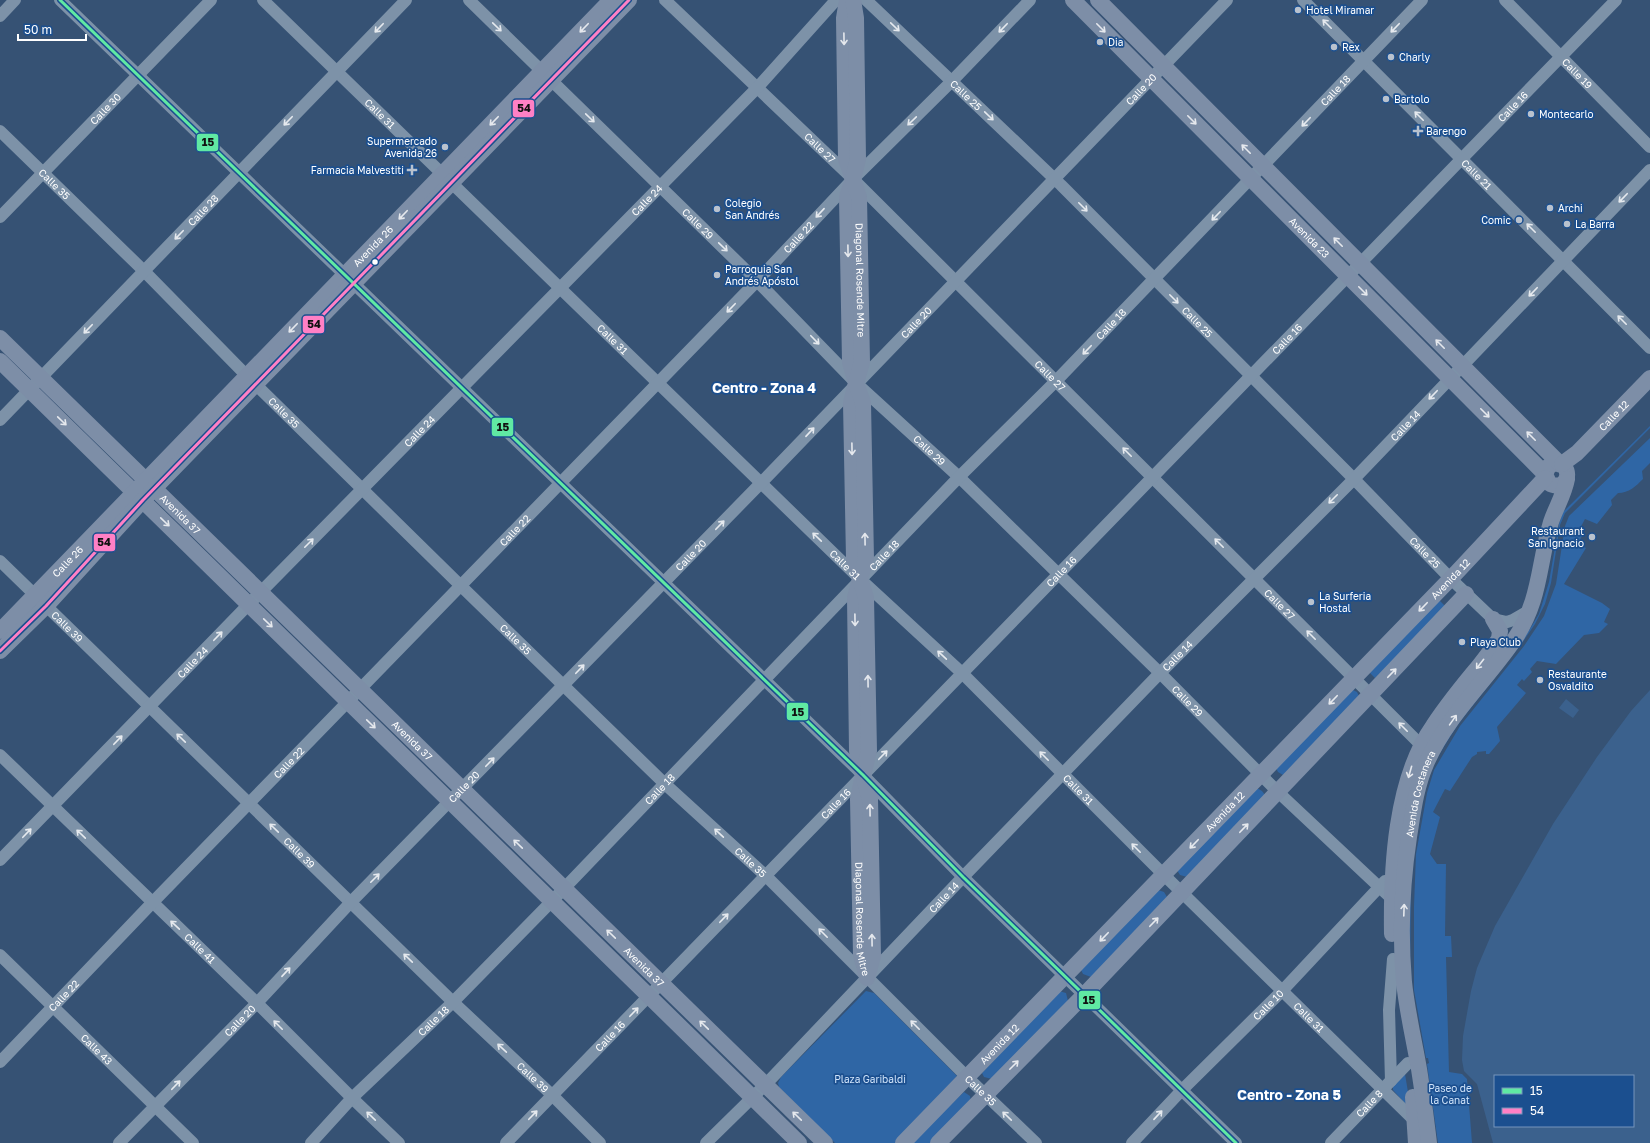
<svg xmlns="http://www.w3.org/2000/svg" width="1650" height="1143" font-family="'Golos Text',sans-serif">
	<rect width="100%" height="100%" fill="#365274"/>
	<!-- green -->
	<g fill="#2f66a5">
		<polygon points="1650,426 1650,428 1565,513 1560,525 1551,583 1545,604 1535,624 1522,643 1458,724 1436,759 1427,781 1420,807 1411,873 1410,979 1412,1000 1434,1143 1432,1143 1424,1081 1412,1010 1408,979 1410,860 1418,807 1430,768 1441,746 1468,706 1528,632 1539,614 1549,582 1559,524 1563,512"/>
		<path d="M1650 438V463L1642 471 1643 479C1636 486 1629 493 1618 493L1611 500 1612 505 1597 524 1585 519 1577 534 1582 536 1578 544 1586 548 1564 584 1602 603 1610 609 1604 622 1608 624 1599 633 1584 635 1556 664 1537 661 1530 669 1532 672 1524 681 1522 679 1517 685 1526 693 1497 727 1500 741 1489 754H1486V751L1477 752V754L1472 757 1450 791 1445 789 1433 812 1440 817 1430 854 1437 864H1446L1445 936H1451L1452 957H1446L1449 1072 1462 1074 1467 1079 1472 1143H1438L1427 1064 1429 1063 1428 1058H1426L1414 990V906L1416 854 1427 793 1434 770 1460 726 1524 646 1544 616 1556 584 1565 526 1569 516Z"/>
		<polygon points="1437,598 1448,609 1375,678 1369,672"/>
		<polygon points="1353,690 1357,692 1359,696 1283,775 1278,772 1276,768"/>
		<polygon points="1257,788 1262,791 1265,795 1187,877 1180,875 1177,870"/>
		<polygon points="1158,890 1164,892 1167,897 1091,977 1083,974 1081,970"/>
		<polygon points="866,991 874,993 957,1076 898,1143 835,1143 779,1087 778,1083 781,1077"/>
		<polygon points="1059,991 1066,993 1068,1001 992,1079 984,1077 982,1073"/>
		<polygon points="1405,1074 1411,1110 1393,1090 1393,1086"/>
		<polygon points="964,1092 970,1096 971,1102 933,1143 910,1143"/>
	</g>
	<!-- water -->
	<g fill="#3b618d" fill-rule="evenodd">
		<path d="M1650 690V1143H1493L1477 1084 1464 1071 1462 1060 1463 1036 1471 991 1477 968 1495 926 1553 824 1597 757 1631 711ZM1495 1076H1633V1126H1495Z"/>
		<polygon points="1566,699 1579,710 1573,718 1559,708"/>
	</g>
	<g fill="none" stroke-linecap="round" stroke-linejoin="round">
		<!-- minor -->
		<g stroke="#7d92a8" stroke-width="12">
			<polyline points="60,0 863,775 963,877 1236,1143"/>
			<path id="s1" d="M263 0 860 579 962 673 1164 875 1417 1123"/>
			<path id="s2" d="M469 0 757 281 856 383 959 477 1160 673 1278 792 1392 899"/>
			<path id="s3" d="M665 0 853 179 1427 751"/>
			<path id="s4" d="M866 0 1061 185 1354 479 1451 579 1493 619 1507 622 1513 620 1530 610"/>
			<path id="s5" d="M1303 0 1650 348"/>
			<path id="s6" d="M1505 0 1650 147"/>
			<polyline points="0,16 15,0"/>
			<path id="s7" d="M0 131 144 271 247 376 461 586 665 784 766 876 967 1077 1036 1143"/>
			<path id="s8" d="M0 217 211 0"/>
			<path id="s9" d="M0 420 406 0"/>
			<path id="s10" d="M0 561 453 1002 552 1095 600 1143"/>
			<path id="s11" d="M0 755 257 1003 352 1098 399 1143"/>
			<path id="s12" d="M0 860 249 604 757 88 836 0"/>
			<path id="s13" d="M0 955 193 1143"/>
			<path id="s14" d="M0 1062 152 903 757 281 853 179 952 81 1030 0"/>
			<polyline points="1391,1081 1389,1010 1393,959"/>
			<path id="s15" d="M119 1143 257 1003 351 902 761 483 1227 0"/>
			<path id="s16" d="M311 1143 352 1098 453 1002 552 901 959 477 1056 381 1422 0"/>
			<path id="s17" d="M506 1143 1616 0"/>
			<path id="s18" d="M706 1143 765 1085 963 877 1160 673 1354 479 1650 170"/>
			<path id="s19" d="M1132 1143 1182 1090 1282 991 1385 881"/>
			<path id="s20" d="M1331 1143 1408 1063"/>
		</g>
		<!-- major -->
		<g stroke="#7d8ea7" stroke-width="16">
			<path id="s21" d="M847 0 844 18 846 159 853 179 847 197 850 362 856 383 851 403 854 559 860 579 855 598 857 751 863 775 858 799 861 955 867 977"/>
			<path id="s22" d="M853 0 856 18 858 159 853 179 859 197 862 362 856 383 863 403 866 559 860 579 866 598 869 751 863 775 870 799 873 956 867 978"/>
			<path id="s23" d="M1073 0 1540 469 1545 474 1549 483C1561 491 1573 478 1564 466L1555 463 1549 466 1545 474"/>
			<polyline points="1098,0 1559,463"/>
			<path id="s24" d="M0 338 825 1143"/>
			<polyline points="0,361 799,1143"/>
			<path id="s25" d="M1562 464 1577 453 1650 378"/>
			<path id="s26" d="M0 631 611 0"/>
			<polyline points="0,651 46,606 143,500 629,0"/>
			<path d="M1392 934C1391 869 1395 780 1433 726 1447 705 1463 685 1479 666 1486 657 1493 648 1499 639L1500 631 1493 619"/>
			<polyline points="1413,1097 1416,1143"/>
			<path id="s27" d="M903 1143 1457 572 1545 478"/>
			<polyline points="938,1143 1084,995 1466,594"/>
			<path id="s28" d="M1429 1143C1426 1118 1423 1094 1419 1069 1414 1040 1407 1011 1404 982 1400 935 1402 883 1409 837 1413 812 1416 787 1426 764 1446 717 1486 681 1514 640 1541 600 1538 565 1551 522 1556 507 1564 495 1567 479"/>
		</g>
		<!-- bus-1 casing -->
		<g stroke="#1b4f8f" stroke-width="6">
			<polyline id="bus-1" points="60,0 863,775 963,877 1236,1143"/>
		</g>
		<!-- bus-2 casing -->
		<g stroke="#1b4f8f" stroke-width="6">
			<polyline id="bus-2" points="0,651 46,606 143,500 629,0"/>
		</g>
		<!-- bus-1 -->
		<use href="#bus-1" stroke="#60e9a3" stroke-width="3"/>
		<!-- bus-2 -->
		<use href="#bus-2" stroke="#ff80c5" stroke-width="3"/>
	</g>
	<!-- one-way arrows -->
	<defs><path id="oneway-shaft" d="M-6 0H5M1.5-3L5.5 0L1.5 3" fill="none" stroke-width="1.6" stroke-linecap="round" stroke-linejoin="round"/></defs>
	<g stroke="#e5e9ee">
		<use href="#oneway-shaft" transform="translate(1327 24) rotate(-135)"/>
		<use href="#oneway-shaft" transform="translate(497 27) rotate(44)"/>
		<use href="#oneway-shaft" transform="translate(895 27) rotate(44)"/>
		<use href="#oneway-shaft" transform="translate(379 28) rotate(134)"/>
		<use href="#oneway-shaft" transform="translate(1003 28) rotate(134)"/>
		<use href="#oneway-shaft" transform="translate(1395 28) rotate(134)"/>
		<use href="#oneway-shaft" transform="translate(989 116) rotate(44)"/>
		<use href="#oneway-shaft" transform="translate(1419 116) rotate(-135)"/>
		<use href="#oneway-shaft" transform="translate(590 118) rotate(44)"/>
		<use href="#oneway-shaft" transform="translate(288 121) rotate(134)"/>
		<use href="#oneway-shaft" transform="translate(912 121) rotate(136)"/>
		<use href="#oneway-shaft" transform="translate(1306 122) rotate(134)"/>
		<use href="#oneway-shaft" transform="translate(1623 198) rotate(134)"/>
		<use href="#oneway-shaft" transform="translate(1083 207) rotate(45)"/>
		<use href="#oneway-shaft" transform="translate(820 213) rotate(133)"/>
		<use href="#oneway-shaft" transform="translate(1216 216) rotate(134)"/>
		<use href="#oneway-shaft" transform="translate(1531 228) rotate(-135)"/>
		<use href="#oneway-shaft" transform="translate(179 235) rotate(134)"/>
		<use href="#oneway-shaft" transform="translate(723 247) rotate(44)"/>
		<use href="#oneway-shaft" transform="translate(1533 292) rotate(134)"/>
		<use href="#oneway-shaft" transform="translate(1174 299) rotate(45)"/>
		<use href="#oneway-shaft" transform="translate(731 308) rotate(134)"/>
		<use href="#oneway-shaft" transform="translate(1622 320) rotate(-135)"/>
		<use href="#oneway-shaft" transform="translate(88 329) rotate(134)"/>
		<use href="#oneway-shaft" transform="translate(815 340) rotate(46)"/>
		<use href="#oneway-shaft" transform="translate(1087 350) rotate(134)"/>
		<use href="#oneway-shaft" transform="translate(1433 395) rotate(134)"/>
		<use href="#oneway-shaft" transform="translate(810 432) rotate(-47)"/>
		<use href="#oneway-shaft" transform="translate(1127 452) rotate(-135)"/>
		<use href="#oneway-shaft" transform="translate(1333 499) rotate(135)"/>
		<use href="#oneway-shaft" transform="translate(720 525) rotate(-46)"/>
		<use href="#oneway-shaft" transform="translate(817 537) rotate(-136)"/>
		<use href="#oneway-shaft" transform="translate(309 543) rotate(-45)"/>
		<use href="#oneway-shaft" transform="translate(1219 543) rotate(-135)"/>
		<use href="#oneway-shaft" transform="translate(1311 635) rotate(-135)"/>
		<use href="#oneway-shaft" transform="translate(218 636) rotate(-46)"/>
		<use href="#oneway-shaft" transform="translate(942 655) rotate(-137)"/>
		<use href="#oneway-shaft" transform="translate(580 669) rotate(-46)"/>
		<use href="#oneway-shaft" transform="translate(1403 727) rotate(-135)"/>
		<use href="#oneway-shaft" transform="translate(181 738) rotate(-136)"/>
		<use href="#oneway-shaft" transform="translate(118 740) rotate(-46)"/>
		<use href="#oneway-shaft" transform="translate(883 755) rotate(-46)"/>
		<use href="#oneway-shaft" transform="translate(1044 756) rotate(-135)"/>
		<use href="#oneway-shaft" transform="translate(490 762) rotate(-46)"/>
		<use href="#oneway-shaft" transform="translate(274 828) rotate(-136)"/>
		<use href="#oneway-shaft" transform="translate(27 833) rotate(-46)"/>
		<use href="#oneway-shaft" transform="translate(719 833) rotate(-137)"/>
		<use href="#oneway-shaft" transform="translate(81 834) rotate(-136)"/>
		<use href="#oneway-shaft" transform="translate(1136 848) rotate(-135)"/>
		<use href="#oneway-shaft" transform="translate(375 878) rotate(-45)"/>
		<use href="#oneway-shaft" transform="translate(724 918) rotate(-46)"/>
		<use href="#oneway-shaft" transform="translate(175 925) rotate(-137)"/>
		<use href="#oneway-shaft" transform="translate(823 933) rotate(-135)"/>
		<use href="#oneway-shaft" transform="translate(408 958) rotate(-136)"/>
		<use href="#oneway-shaft" transform="translate(286 972) rotate(-47)"/>
		<use href="#oneway-shaft" transform="translate(634 1012) rotate(-46)"/>
		<use href="#oneway-shaft" transform="translate(278 1025) rotate(-135)"/>
		<use href="#oneway-shaft" transform="translate(915 1025) rotate(-135)"/>
		<use href="#oneway-shaft" transform="translate(502 1048) rotate(-137)"/>
		<use href="#oneway-shaft" transform="translate(176 1085) rotate(-46)"/>
		<use href="#oneway-shaft" transform="translate(533 1115) rotate(-46)"/>
		<use href="#oneway-shaft" transform="translate(1158 1115) rotate(-47)"/>
		<use href="#oneway-shaft" transform="translate(371 1116) rotate(-136)"/>
		<use href="#oneway-shaft" transform="translate(1007 1116) rotate(-136)"/>
	</g>
	<g stroke="#e5e8ed">
		<use href="#oneway-shaft" transform="translate(584 28) rotate(134)"/>
		<use href="#oneway-shaft" transform="translate(1101 28) rotate(45)"/>
		<use href="#oneway-shaft" transform="translate(844 39) rotate(89)"/>
		<use href="#oneway-shaft" transform="translate(1192 120) rotate(45)"/>
		<use href="#oneway-shaft" transform="translate(494 121) rotate(134)"/>
		<use href="#oneway-shaft" transform="translate(1246 149) rotate(-135)"/>
		<use href="#oneway-shaft" transform="translate(403 215) rotate(134)"/>
		<use href="#oneway-shaft" transform="translate(1338 242) rotate(-135)"/>
		<use href="#oneway-shaft" transform="translate(848 251) rotate(89)"/>
		<use href="#oneway-shaft" transform="translate(1363 291) rotate(45)"/>
		<use href="#oneway-shaft" transform="translate(293 328) rotate(134)"/>
		<use href="#oneway-shaft" transform="translate(1440 344) rotate(-135)"/>
		<use href="#oneway-shaft" transform="translate(1485 413) rotate(45)"/>
		<use href="#oneway-shaft" transform="translate(62 421) rotate(44)"/>
		<use href="#oneway-shaft" transform="translate(1531 436) rotate(-135)"/>
		<use href="#oneway-shaft" transform="translate(852 449) rotate(89)"/>
		<use href="#oneway-shaft" transform="translate(165 522) rotate(44)"/>
		<use href="#oneway-shaft" transform="translate(865 539) rotate(-91)"/>
		<use href="#oneway-shaft" transform="translate(1423 607) rotate(134)"/>
		<use href="#oneway-shaft" transform="translate(855 620) rotate(89)"/>
		<use href="#oneway-shaft" transform="translate(268 623) rotate(44)"/>
		<use href="#oneway-shaft" transform="translate(1480 664) rotate(128)"/>
		<use href="#oneway-shaft" transform="translate(1392 673) rotate(-46)"/>
		<use href="#oneway-shaft" transform="translate(868 681) rotate(-91)"/>
		<use href="#oneway-shaft" transform="translate(1333 700) rotate(134)"/>
		<use href="#oneway-shaft" transform="translate(1453 720) rotate(-55)"/>
		<use href="#oneway-shaft" transform="translate(371 724) rotate(44)"/>
		<use href="#oneway-shaft" transform="translate(1410 772) rotate(106)"/>
		<use href="#oneway-shaft" transform="translate(870 810) rotate(-91)"/>
		<use href="#oneway-shaft" transform="translate(1244 828) rotate(-46)"/>
		<use href="#oneway-shaft" transform="translate(518 844) rotate(-136)"/>
		<use href="#oneway-shaft" transform="translate(1194 844) rotate(134)"/>
		<use href="#oneway-shaft" transform="translate(1404 910) rotate(-88)"/>
		<use href="#oneway-shaft" transform="translate(1154 922) rotate(-46)"/>
		<use href="#oneway-shaft" transform="translate(611 934) rotate(-136)"/>
		<use href="#oneway-shaft" transform="translate(1104 937) rotate(134)"/>
		<use href="#oneway-shaft" transform="translate(872 940) rotate(-91)"/>
		<use href="#oneway-shaft" transform="translate(704 1025) rotate(-136)"/>
		<use href="#oneway-shaft" transform="translate(1014 1065) rotate(-45)"/>
		<use href="#oneway-shaft" transform="translate(797 1116) rotate(-136)"/>
	</g>
	<!-- markers -->
	<g fill="#b9c2ce" stroke="#1b4f8f" stroke-width="1.5">
		<circle cx="1298" cy="10" r="4"/>
		<circle cx="1100" cy="42" r="4"/>
		<circle cx="1334" cy="47" r="4"/>
		<circle cx="1391" cy="57" r="4"/>
		<circle cx="1386" cy="99" r="4"/>
		<circle cx="1531" cy="114" r="4"/>
		<path d="M1416 125h4v4h4v4h-4v4h-4v-4h-4v-4h4z"/>
		<circle cx="445" cy="147" r="4"/>
		<path d="M410 164h4v4h4v4h-4v4h-4v-4h-4v-4h4z"/>
		<circle cx="1550" cy="208" r="4"/>
		<circle cx="717" cy="209" r="4"/>
		<circle cx="1519" cy="220" r="4"/>
		<circle cx="1567" cy="224" r="4"/>
		<circle cx="717" cy="275" r="4"/>
		<circle cx="1592" cy="537" r="4"/>
		<circle cx="1311" cy="602" r="4"/>
		<circle cx="1462" cy="642" r="4"/>
		<circle cx="1540" cy="680" r="4"/>
	</g>
	<circle fill="#fff" stroke="#1b4f8f" stroke-width="1.5" cx="375" cy="262" r="3.5"/>
	<g text-anchor="middle" dominant-baseline="central" stroke-width="3.5" stroke-linejoin="round" paint-order="stroke">
		<!-- poi labels -->
		<g font-size="10" fill="#fff" stroke="#1b4f8f" text-anchor="start">
			<text x="1306" y="10">Hotel Miramar</text>
			<text x="1108" y="42">Dia</text>
			<text x="1342" y="47">Rex</text>
			<text x="1399" y="57">Charly</text>
			<text x="1394" y="99">Bartolo</text>
			<text x="1539" y="114">Montecarlo</text>
			<text x="1426" y="131">Barengo</text>
			<text x="437" y="141" text-anchor="end">Supermercado<tspan x="437" dy="12">Avenida 26</tspan></text>
			<text x="404" y="170" text-anchor="end">Farmacia Malvestiti</text>
			<text x="725" y="203">Colegio<tspan x="725" dy="12">San Andrés</tspan></text>
			<text x="1558" y="208">Archi</text>
			<text x="1511" y="220" text-anchor="end">Comic</text>
			<text x="1575" y="224">La Barra</text>
			<text x="725" y="269">Parroquia San<tspan x="725" dy="12">Andrés Apóstol</tspan></text>
			<text x="1584" y="531" text-anchor="end">Restaurant<tspan x="1584" dy="12">San Ignacio</tspan></text>
			<text x="1319" y="596">La Surferia<tspan x="1319" dy="12">Hostal</tspan></text>
			<text x="1470" y="642">Playa Club</text>
			<text x="1548" y="674">Restaurante<tspan x="1548" dy="12">Osvaldito</tspan></text>
		</g>
		<!-- street labels -->
		<g font-size="10" fill="#fff" stroke="#1b4f8f">
			<text stroke="none"><textPath href="#s6" startOffset="103">Calle 19</textPath></text>
			<text stroke="none"><textPath href="#s15" startOffset="1468">Calle 20</textPath></text>
			<text stroke="none"><textPath href="#s16" startOffset="1469">Calle 18</textPath></text>
			<text stroke="none"><textPath href="#s4" startOffset="138">Calle 25</textPath></text>
			<text stroke="none"><textPath href="#s17" startOffset="1445">Calle 16</textPath></text>
			<text stroke="none"><textPath href="#s8" startOffset="151">Calle 30</textPath></text>
			<text stroke="none"><textPath href="#s1" startOffset="163">Calle 31</textPath></text>
			<text stroke="none"><textPath href="#s3" startOffset="214">Calle 27</textPath></text>
			<text stroke="none"><textPath href="#s5" startOffset="246">Calle 21</textPath></text>
			<text stroke="none"><textPath href="#s7" startOffset="76">Calle 35</textPath></text>
			<text stroke="none"><textPath href="#s12" startOffset="924">Calle 24</textPath></text>
			<text stroke="none"><textPath href="#s9" startOffset="292">Calle 28</textPath></text>
			<text stroke="none"><textPath href="#s2" startOffset="320">Calle 29</textPath></text>
			<text stroke="none"><textPath href="#s14" startOffset="1148">Calle 22</textPath></text>
			<text stroke="none"><textPath href="#s23" startOffset="335">Avenida 23</textPath></text>
			<text stroke="none"><textPath href="#s26" startOffset="536">Avenida 26</textPath></text>
			<text stroke="none"><textPath href="#s22" startOffset="282">Diagonal Rosende Mitre</textPath></text>
			<text stroke="none"><textPath href="#s15" startOffset="1144">Calle 20</textPath></text>
			<text stroke="none"><textPath href="#s4" startOffset="462">Calle 25</textPath></text>
			<text stroke="none"><textPath href="#s16" startOffset="1145">Calle 18</textPath></text>
			<text stroke="none"><textPath href="#s1" startOffset="487">Calle 31</textPath></text>
			<text stroke="none"><textPath href="#s17" startOffset="1121">Calle 16</textPath></text>
			<text stroke="none"><textPath href="#s3" startOffset="538">Calle 27</textPath></text>
			<text stroke="none"><textPath href="#s7" startOffset="400">Calle 35</textPath></text>
			<text stroke="none"><textPath href="#s25" startOffset="71">Calle 12</textPath></text>
			<text stroke="none"><textPath href="#s18" startOffset="1002">Calle 14</textPath></text>
			<text stroke="none"><textPath href="#s12" startOffset="600">Calle 24</textPath></text>
			<text stroke="none"><textPath href="#s2" startOffset="644">Calle 29</textPath></text>
			<text stroke="none"><textPath href="#s24" startOffset="252">Avenida 37</textPath></text>
			<text stroke="none"><textPath href="#s14" startOffset="740">Calle 22</textPath></text>
			<text stroke="none"><textPath href="#s4" startOffset="786">Calle 25</textPath></text>
			<text stroke="none"><textPath href="#s15" startOffset="820">Calle 20</textPath></text>
			<text stroke="none"><textPath href="#s16" startOffset="821">Calle 18</textPath></text>
			<text stroke="none"><textPath href="#s26" startOffset="97">Calle 26</textPath></text>
			<text stroke="none"><textPath href="#s1" startOffset="811">Calle 31</textPath></text>
			<text stroke="none"><textPath href="#s17" startOffset="797">Calle 16</textPath></text>
			<text stroke="none"><textPath href="#s27" startOffset="786">Avenida 12</textPath></text>
			<text stroke="none"><textPath href="#s3" startOffset="862">Calle 27</textPath></text>
			<text stroke="none"><textPath href="#s10" startOffset="94">Calle 39</textPath></text>
			<text stroke="none"><textPath href="#s7" startOffset="724">Calle 35</textPath></text>
			<text stroke="none"><textPath href="#s18" startOffset="678">Calle 14</textPath></text>
			<text stroke="none"><textPath href="#s12" startOffset="276">Calle 24</textPath></text>
			<text stroke="none"><textPath href="#s2" startOffset="1004">Calle 29</textPath></text>
			<text stroke="none"><textPath href="#s24" startOffset="576">Avenida 37</textPath></text>
			<text stroke="none"><textPath href="#s14" startOffset="416">Calle 22</textPath></text>
			<text stroke="none"><textPath href="#s15" startOffset="496">Calle 20</textPath></text>
			<text stroke="none"><textPath href="#s16" startOffset="497">Calle 18</textPath></text>
			<text stroke="none"><textPath href="#s1" startOffset="1135">Calle 31</textPath></text>
			<text stroke="none"><textPath href="#s28" startOffset="353">Avenida Costanera</textPath></text>
			<text stroke="none"><textPath href="#s17" startOffset="473">Calle 16</textPath></text>
			<text stroke="none"><textPath href="#s27" startOffset="462">Avenida 12</textPath></text>
			<text stroke="none"><textPath href="#s10" startOffset="418">Calle 39</textPath></text>
			<text stroke="none"><textPath href="#s7" startOffset="1048">Calle 35</textPath></text>
			<text stroke="none"><textPath href="#s18" startOffset="342">Calle 14</textPath></text>
			<text stroke="none"><textPath href="#s21" startOffset="926">Diagonal Rosende Mitre</textPath></text>
			<text stroke="none"><textPath href="#s11" startOffset="278">Calle 41</textPath></text>
			<text stroke="none"><textPath href="#s24" startOffset="900">Avenida 37</textPath></text>
			<text stroke="none"><textPath href="#s14" startOffset="92">Calle 22</textPath></text>
			<text stroke="none"><textPath href="#s19" startOffset="194">Calle 10</textPath></text>
			<text stroke="none"><textPath href="#s1" startOffset="1459">Calle 31</textPath></text>
			<text stroke="none"><textPath href="#s15" startOffset="172">Calle 20</textPath></text>
			<text stroke="none"><textPath href="#s16" startOffset="173">Calle 18</textPath></text>
			<text stroke="none"><textPath href="#s17" startOffset="149">Calle 16</textPath></text>
			<text stroke="none"><textPath href="#s27" startOffset="138">Avenida 12</textPath></text>
			<text stroke="none"><textPath href="#s13" startOffset="135">Calle 43</textPath></text>
			<text stroke="none"><textPath href="#s10" startOffset="742">Calle 39</textPath></text>
			<text stroke="none"><textPath href="#s7" startOffset="1372">Calle 35</textPath></text>
			<text stroke="none"><textPath href="#s20" startOffset="55">Calle 8</textPath></text>
		</g>
		<!-- park labels -->
		<g font-size="10" fill="#cfe3fa" stroke="#1b4f8f">
			<text x="870" y="1079">Plaza Garibaldi</text>
			<text x="1450" y="1088">Paseo de<tspan x="1450" dy="12">la Canat</tspan></text>
		</g>
		<!-- district labels -->
		<g font-size="14" font-weight="bold" fill="#fff" stroke="#1b4f8f">
			<text x="764" y="387">Centro - Zona 4</text>
			<text x="1289" y="1094">Centro - Zona 5</text>
		</g>
	</g>
	<g stroke="#1b4f8f" stroke-width="1.5">
		<rect x="512" y="99" width="23" height="19" rx="4" fill="#ff80c5"/>
		<rect x="196" y="133" width="23" height="19" rx="4" fill="#60e9a3"/>
		<rect x="302" y="315" width="23" height="19" rx="4" fill="#ff80c5"/>
		<rect x="491" y="417" width="23" height="20" rx="4" fill="#60e9a3"/>
		<rect x="93" y="533" width="23" height="19" rx="4" fill="#ff80c5"/>
		<rect x="786" y="702" width="23" height="19" rx="4" fill="#60e9a3"/>
		<rect x="1078" y="990" width="23" height="20" rx="4" fill="#60e9a3"/>
	</g>
	<g font-size="11" text-anchor="middle" font-weight="bold" fill="#111">
		<text x="524" y="112">54</text>
		<text x="208" y="146">15</text>
		<text x="314" y="328">54</text>
		<text x="503" y="431">15</text>
		<text x="104" y="546">54</text>
		<text x="798" y="716">15</text>
		<text x="1089" y="1004">15</text>
	</g>
	<!-- legend -->
	<rect x="1494" y="1075" width="140" height="52" fill="#1b4f8f" stroke="#7695bc"/>
	<rect x="1502" y="1088" width="20" height="6" fill="#60e9a3" stroke="#7695bc"/>
	<text x="1530" y="1095" font-size="12" fill="#ffffff">15</text>
	<rect x="1502" y="1108" width="20" height="6" fill="#ff80c5" stroke="#7695bc"/>
	<text x="1530" y="1115" font-size="12" fill="#ffffff">54</text>
	<!-- scale -->
	<path d="M18 34v6h68v-6" fill="none" stroke="#ffffff" stroke-width="2"/>
	<text x="24" y="34" font-size="12" fill="#ffffff" stroke="#1b4f8f" stroke-width="3" paint-order="stroke">50 m</text>
</svg>
